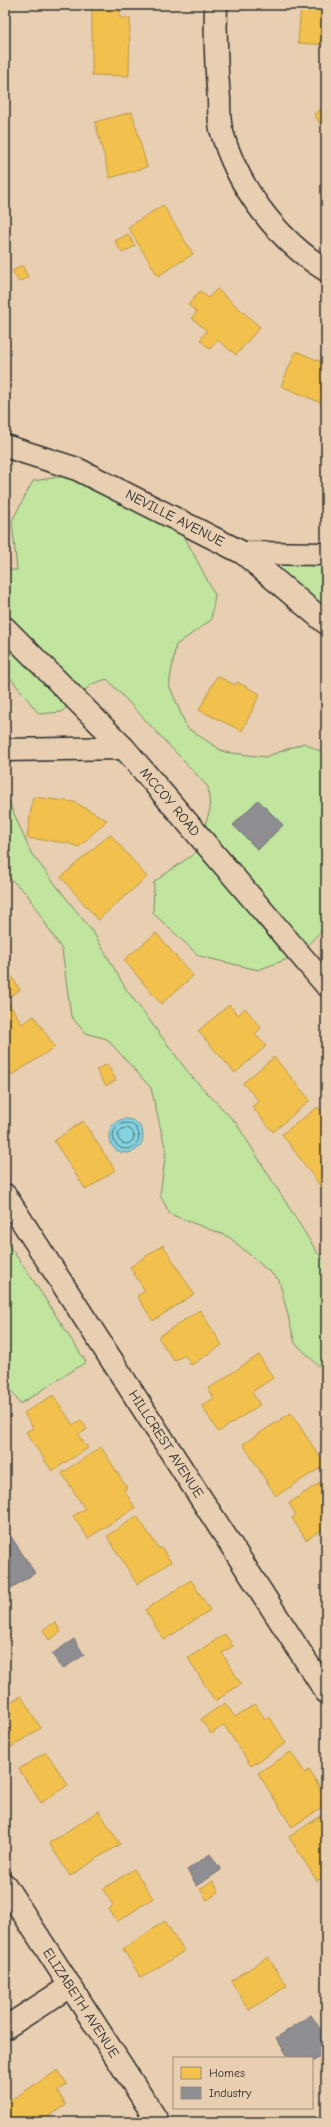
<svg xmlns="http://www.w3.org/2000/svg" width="331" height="2127" font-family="'Comic Neue',sans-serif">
	<rect width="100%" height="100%" fill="#e9cfb1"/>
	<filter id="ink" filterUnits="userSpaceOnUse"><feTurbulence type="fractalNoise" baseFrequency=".025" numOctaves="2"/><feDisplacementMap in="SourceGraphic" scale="8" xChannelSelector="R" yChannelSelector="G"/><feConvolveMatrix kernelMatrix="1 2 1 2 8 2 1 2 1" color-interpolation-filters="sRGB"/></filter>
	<g filter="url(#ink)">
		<!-- green -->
		<g fill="#c1e59f" stroke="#768865">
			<polygon points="78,474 178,524 215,595 211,620 176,645 169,685 187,728 224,752 265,757 304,743 326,754 326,926 298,955 258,970 199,956 153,913 154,882 195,853 210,810 208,787 107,679 92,684 61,712 39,714 5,671 5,570 17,570 12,521 33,481"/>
			<polygon points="326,560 326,614 265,561"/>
			<polygon points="5,793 31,853 95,935 126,989 191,1076 236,1123 317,1252 326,1262 326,1373 295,1343 279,1280 229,1237 170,1214 160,1195 166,1151 151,1088 107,1039 85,1033 71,1016 62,950 27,894 5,874"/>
			<polygon points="5,1240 29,1274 86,1362 20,1404 5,1381"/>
		</g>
		<!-- water -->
		<circle fill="#83d3e0" stroke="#609098" cx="126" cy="1136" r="17"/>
		<!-- homes -->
		<g fill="#f2c14e" stroke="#b69444">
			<polygon points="92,5 120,5 120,18 130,18 129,76 92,75"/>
			<polygon points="301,5 326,5 326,45 298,43"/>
			<polygon points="326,106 326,133 314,114"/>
			<polygon points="132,112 147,167 110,178 95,122"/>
			<polygon points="163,205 193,254 158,276 128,227"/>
			<polygon points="128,234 135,246 122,253 115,241"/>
			<polygon points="22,265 28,277 19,282 12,271"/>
			<polygon points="217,289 260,327 236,355 218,340 210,349 200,340 207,331 192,318 197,312 188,305 200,291 208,298"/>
			<polygon points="296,351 326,364 326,405 281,386"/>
			<polygon points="217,676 235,685 237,682 260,694 242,731 199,710"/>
			<polygon points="33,797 74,802 107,820 79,847 68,843 27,838"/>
			<polygon points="110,834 147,877 98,920 61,877"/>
			<polygon points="156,933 193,976 161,1004 124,960"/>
			<polygon points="5,965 20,990 5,999"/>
			<polygon points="10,1005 22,1024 34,1016 55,1047 11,1076 5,1067 5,1009"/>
			<polygon points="229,1005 238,1015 245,1008 261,1028 255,1034 266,1046 235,1073 198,1031"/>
			<polygon points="274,1057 310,1100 273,1132 252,1107 259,1101 243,1083"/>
			<polygon points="107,1064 116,1080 106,1086 96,1070"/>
			<polygon points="318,1107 326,1119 326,1194 282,1134"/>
			<polygon points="83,1121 115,1170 86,1190 54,1141"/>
			<polygon points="163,1245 194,1294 153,1321 137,1296 145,1291 130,1267"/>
			<polygon points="200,1310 222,1345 191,1365 185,1355 174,1361 158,1337"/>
			<polygon points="259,1355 273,1378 252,1392 260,1405 218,1432 202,1406 214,1398 208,1389"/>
			<polygon points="53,1395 73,1425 81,1420 87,1429 78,1435 88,1448 52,1471 26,1432 33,1428 24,1413"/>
			<polygon points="291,1413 325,1465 276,1496 243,1444"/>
			<polygon points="101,1447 127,1488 124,1490 135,1508 88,1538 73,1516 85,1509 62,1473"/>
			<polygon points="326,1479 326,1527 306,1540 292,1518 296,1515 289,1503"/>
			<polygon points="137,1516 159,1549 161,1547 171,1562 137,1584 107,1536"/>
			<polygon points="191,1580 210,1610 164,1640 145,1610"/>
			<polygon points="55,1622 61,1632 49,1640 43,1630"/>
			<polygon points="225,1634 233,1646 222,1653 241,1684 215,1701 188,1658"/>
			<polygon points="21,1696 41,1728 5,1751 5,1706"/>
			<polygon points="225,1703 235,1717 255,1704 265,1719 269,1716 286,1743 251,1766 224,1725 211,1734 201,1719"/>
			<polygon points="46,1752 68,1785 41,1803 19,1769"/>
			<polygon points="291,1752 305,1773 309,1770 326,1797 326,1805 292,1827 258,1773"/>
			<polygon points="99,1811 120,1844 70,1876 49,1843"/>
			<polygon points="325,1813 326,1875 317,1881 289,1837"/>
			<polygon points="134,1869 153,1898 117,1922 109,1909 113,1905 103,1889"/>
			<polygon points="213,1881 219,1892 207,1900 200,1889"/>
			<polygon points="165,1921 184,1951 141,1978 123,1949"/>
			<polygon points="268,1957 287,1986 249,2010 231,1981"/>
			<polygon points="326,2057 326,2070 325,2071 319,2062"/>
			<polygon points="58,2070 67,2084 57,2091 66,2105 40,2122 13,2122 5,2109 5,2104"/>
		</g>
		<!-- industry -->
		<g fill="#8d8d92" stroke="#707073">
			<polygon points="258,800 283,825 258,850 233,825"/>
			<polygon points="8,1532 35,1573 5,1592 5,1534"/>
			<polygon points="74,1639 84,1655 62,1669 52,1654"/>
			<polygon points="210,1854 221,1870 197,1886 187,1870"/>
			<polygon points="311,2015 326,2038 326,2053 312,2062 312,2058 289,2058 276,2038"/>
		</g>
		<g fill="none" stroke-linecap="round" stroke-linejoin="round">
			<!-- shore -->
			<g stroke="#4e6e73" stroke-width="1">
				<circle cx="126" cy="1136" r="13"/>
				<circle cx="126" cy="1136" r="8"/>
			</g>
			<!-- street casing -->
			<g stroke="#2b2b2b" stroke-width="25">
				<g id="street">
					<path d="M216 5C215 37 216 68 219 99 219 109 219 120 221 129 236 185 277 240 326 270"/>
					<polyline points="243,553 326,554"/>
					<polyline points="5,750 124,748"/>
					<polyline points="5,1195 326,1692"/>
					<polyline points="5,1885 158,2122"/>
					<polyline points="5,2028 70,1986"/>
				</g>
			</g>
			<!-- secondary casing -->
			<g stroke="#2b2b2b" stroke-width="25">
				<g id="secondary">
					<polyline points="5,446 77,469 243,553 326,623"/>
					<polyline points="5,628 124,748 326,985"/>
				</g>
			</g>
			<!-- street -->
			<use href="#street" stroke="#e9cfb1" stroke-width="22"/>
			<!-- secondary -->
			<use href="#secondary" stroke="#e9cfb1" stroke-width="22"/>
		</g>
	</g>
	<g text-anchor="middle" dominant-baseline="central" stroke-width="4" stroke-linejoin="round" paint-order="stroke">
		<!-- street labels -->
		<g font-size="14" fill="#2b2b2b" stroke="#e9cfb1">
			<text transform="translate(175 518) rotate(27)">NEVILLE AVENUE</text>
			<text transform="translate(170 802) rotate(50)">MCCOY ROAD</text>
			<text transform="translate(166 1444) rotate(57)">HILLCREST AVENUE</text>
			<text transform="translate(81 2003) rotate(57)">ELIZABETH AVENUE</text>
		</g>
	</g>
	<!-- margin -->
	<rect width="331" height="2127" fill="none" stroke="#e9cfb1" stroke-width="20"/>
	<rect x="10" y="10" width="311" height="2107" fill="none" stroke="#2b2b2b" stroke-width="1.5" filter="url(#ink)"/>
	<!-- legend -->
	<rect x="173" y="2057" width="140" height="52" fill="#e9cfb1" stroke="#9d8d7b"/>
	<rect x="181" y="2067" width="20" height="12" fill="#f2c14e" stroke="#9d8d7b"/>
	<text x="209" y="2077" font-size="12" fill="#2b2b2b">Homes</text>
	<rect x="181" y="2087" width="20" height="12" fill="#8d8d92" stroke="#9d8d7b"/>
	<text x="209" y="2097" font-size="12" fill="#2b2b2b">Industry</text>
</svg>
